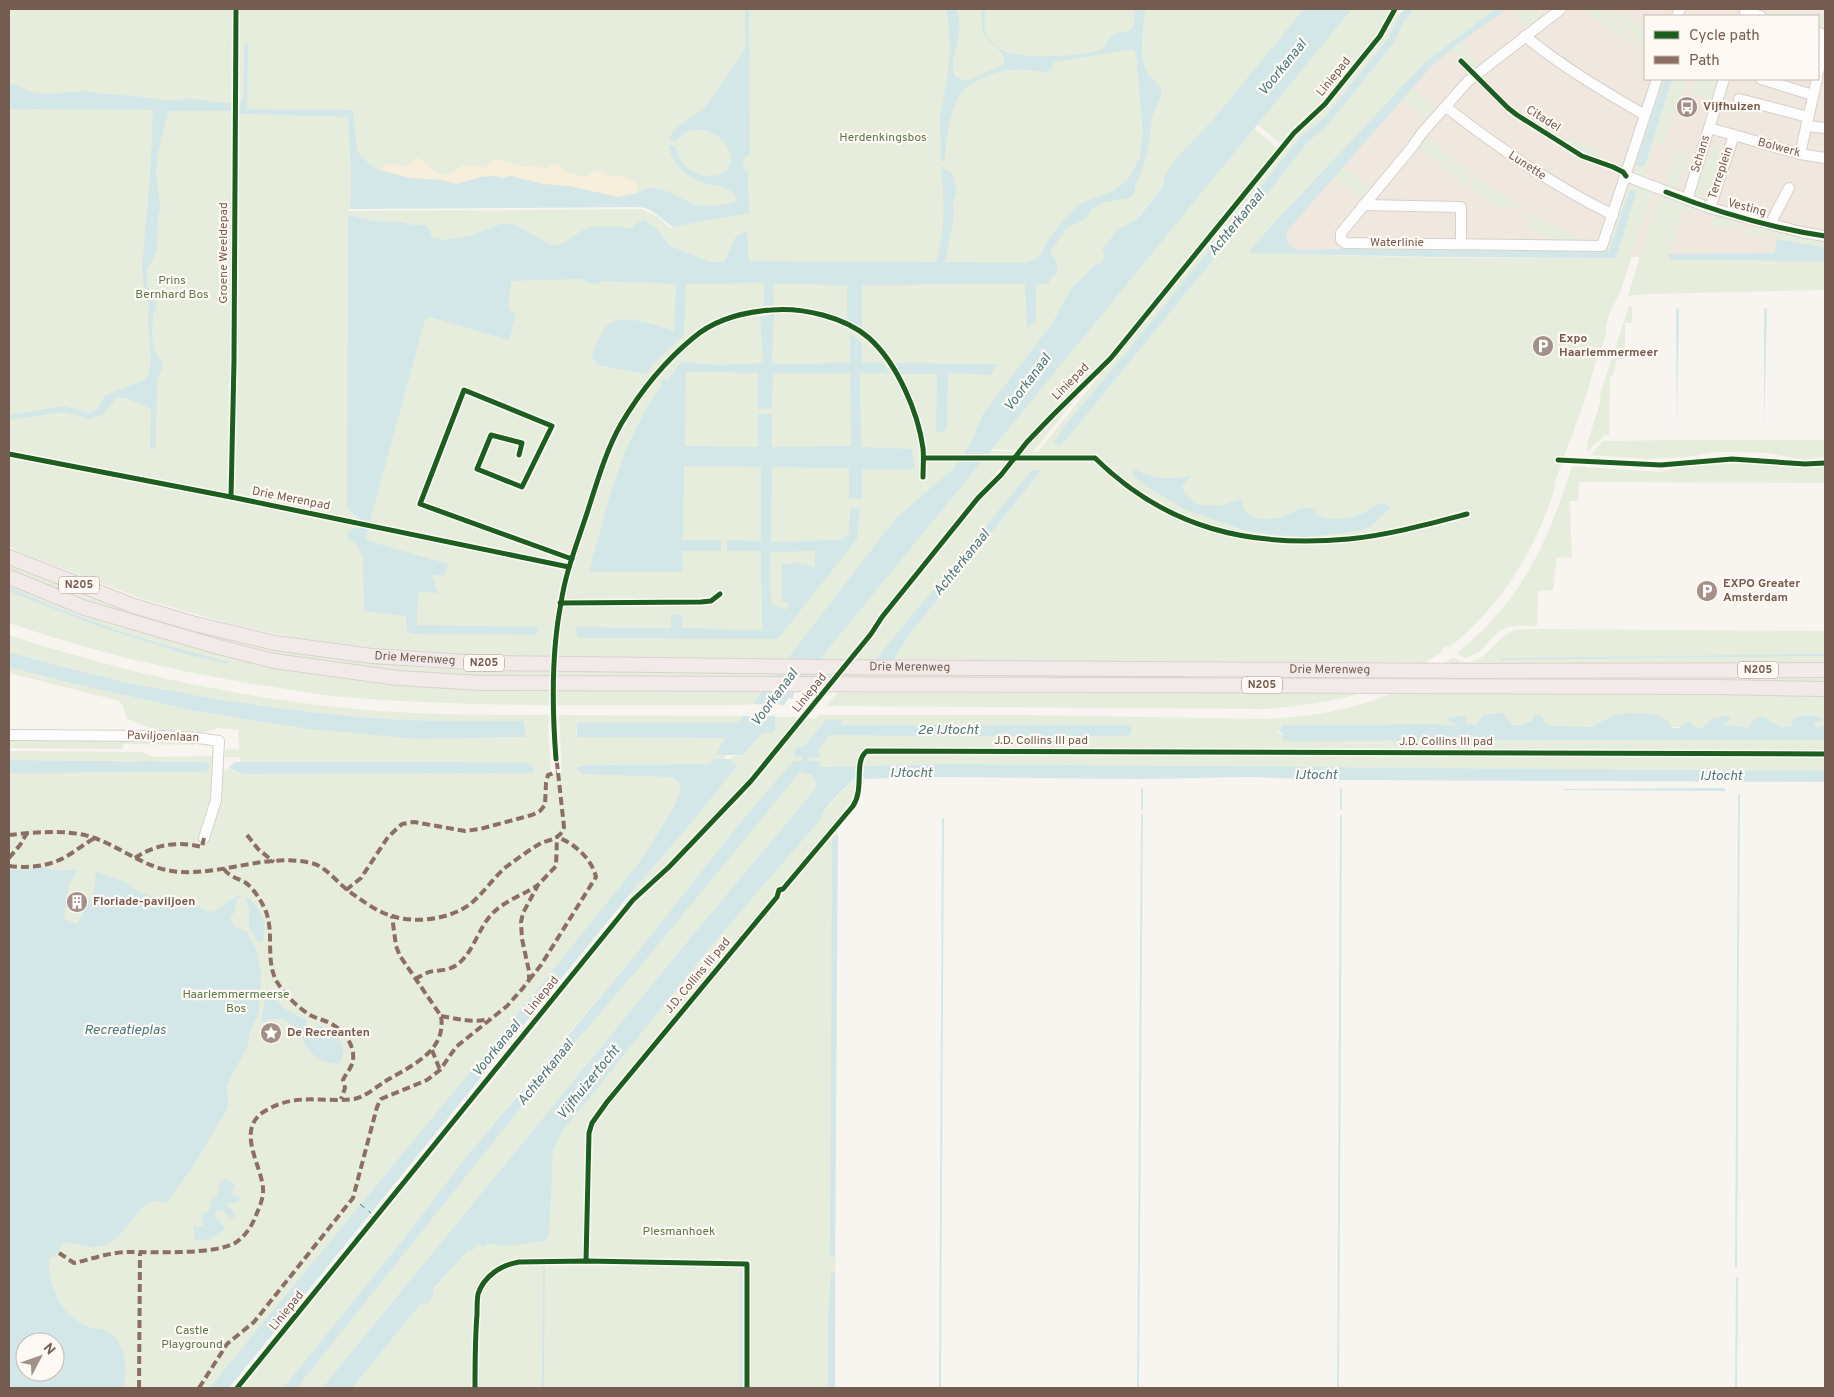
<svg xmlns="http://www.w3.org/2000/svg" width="1834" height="1397" font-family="Overpass,sans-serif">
	<rect width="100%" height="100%" fill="#f8f4f0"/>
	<!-- residential -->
	<path fill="#f0e7df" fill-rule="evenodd" d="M1503 9H1825V249L1814 262 1641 257 1257 251 1428 65ZM1645 16H1818V79H1645Z"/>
	<!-- green -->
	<g fill="#e7eddc" fill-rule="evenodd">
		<path d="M9 9H746L744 157 748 9H1307L1106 256 1054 326 968 450 1022 452 1100 369 1033 452H1039L1040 449 1298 131 1322 110 1353 72 1382 36 1396 10 1400 14 1389 37 1324 118 1301 136 1142 333 1063 428 1066 440 1277 182 1307 143 1327 126 1394 43 1403 23 1414 9H1495L1426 61 1273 224 1250 253 1446 258H1615L1636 193 1629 191 1609 251 1342 249 1341 247 1344 245 1604 248 1624 188 1635 184 1653 190 1620 293 1610 312 1605 329 1607 332 1599 355 1598 354 1586 397 1554 484 1556 485C1540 535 1517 580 1480 619 1470 629 1461 639 1449 647L1448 646 1442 649 1443 651 1423 664 918 660 896 665 853 662 889 613 981 501 1011 468 1001 467 914 572 843 663H817L919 537 784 663 461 656 408 653 354 646 292 637 234 625 140 598 22 553 9 546V109L153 110V113L168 111H232V115H237L238 110 9 101ZM352 113 354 196 729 211 744 190 747 213 673 227 671 229 657 216 641 209 349 211 348 209H350L351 178 348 116 244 114ZM1040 471 913 630 894 658 875 660Z"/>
		<polygon points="1352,9 1392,9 1378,35 1357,62 1319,106 1295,125 1280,143 1257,124"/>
		<polygon points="1512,9 1533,9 1540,18 1526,29"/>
		<path d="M1582 9H1599L1601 10C1616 22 1629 38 1645 49V50L1629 42Z"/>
		<polygon points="1603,9 1611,9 1645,29 1645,46"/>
		<polygon points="1761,11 1778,13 1791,11 1825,16 1825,31 1818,29 1818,16 1773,16 1760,12"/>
		<polygon points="1461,41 1479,65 1472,70 1450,50"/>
		<polygon points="1659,79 1664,79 1636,164 1645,165 1672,79 1688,79 1684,92 1681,92 1663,145 1656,143 1655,144 1645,177 1638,174 1632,164"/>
		<polygon points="1696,79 1721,79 1714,101 1691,93"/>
		<polygon points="1412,88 1436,109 1426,120 1402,99"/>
		<polygon points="1254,128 1278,149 1275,153 1112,355 1090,375 1018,450 991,449"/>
		<polygon points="1426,137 1455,160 1433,161 1417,148"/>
		<polygon points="1571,137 1599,153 1601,162 1582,155 1564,143"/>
		<path d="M1715 146 1720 147C1721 168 1717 186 1700 199L1695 197C1695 179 1702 159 1715 146Z"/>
		<polygon points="1676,150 1686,153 1685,167 1676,191 1666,186"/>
		<polygon points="1457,162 1470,173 1470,189 1436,164"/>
		<polygon points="1344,166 1369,188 1360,199 1334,177"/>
		<polygon points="1473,174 1497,192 1522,207 1497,207 1472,190"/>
		<polygon points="1659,192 1695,207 1695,211 1683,209 1669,257 1774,259 1775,235 1747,236 1748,229 1756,228 1800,238 1825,241 1825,290 1650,294 1628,296"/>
		<polygon points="1528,211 1584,241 1551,241 1527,226"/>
		<polygon points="1712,215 1742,223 1741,228 1712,228"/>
		<polygon points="1629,306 1632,306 1632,323 1625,323 1625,359 1617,359 1613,375 1610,376 1609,435 1604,436 1587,452 1587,444 1601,400 1600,396 1602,388"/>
		<polygon points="1678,440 1825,440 1825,457 1805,460 1767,453 1734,452 1713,452 1686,457 1647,459 1590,455 1603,441"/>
		<path d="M1733 463 1825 466V483L1579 482 1578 501H1570L1572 558 1557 557 1553 590 1538 591 1537 626C1527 626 1510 624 1501 630 1486 641 1485 654 1464 658L1457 653C1523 600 1547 543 1572 466L1660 472 1690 465Z"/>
		<polygon points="9,564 135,612 247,643 334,659 427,668 778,671 771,679 451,678 346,668 239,650 142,624 9,572"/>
		<path d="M9 581 40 595 137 631 245 660 347 678 764 690 752 705C615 705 477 708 340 697 320 695 300 691 280 688 188 675 97 653 9 623Z"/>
		<path d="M1539 629 1825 631V663L1439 667 1453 657C1477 674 1491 645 1508 633 1516 628 1530 629 1539 629Z"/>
		<path d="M9 635C115 670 225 695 337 707 406 715 479 715 549 715L548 730 551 773H562L559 715 744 716 738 724 576 729 577 737 726 738 717 755H726L724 759H715L708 764 586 765 578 767 691 774 666 835 214 1388H9V771L144 761 9 760V751L141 752 153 757 215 756V771H225L226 768 242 774 532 773 456 762 241 763 239 757H225L226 749 239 750 238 730 218 728 206 732H173L147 727 126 718 123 705 119 701 9 673V667L70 683 195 711 308 729 490 738 526 737 524 721C460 721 395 722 331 714 273 708 214 699 156 688 106 679 57 665 9 652ZM25 1342H55V1372H25Z"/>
		<polygon points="810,671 1825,676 1825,684 803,680"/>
		<path d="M841 688 1365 692C1332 702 1300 706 1266 709L826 706Z"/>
		<path d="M1395 692 1825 693V728L1792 727 1785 730 1753 729 1726 725 1724 722 1702 728 1602 725 1569 729 1522 727 1507 721 1485 726 1438 728 1437 724 1283 725 1282 728 1277 732 1282 734 1283 741 1825 740V771L941 764 822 767 818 764 820 761H809L806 757H821L818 753V750L830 735 895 736H1129L1130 733 1135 731 1130 728 1129 725H841L842 720H826L804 746 797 747 804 761 632 959 546 1060 466 1157 405 1237 283 1388H242L516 1052 638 898 669 870 708 829 760 774 807 718 815 719 819 715H1027L1268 719C1314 716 1353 710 1395 692Z"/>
		<polygon points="774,717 800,717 756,772 665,869 644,886 633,898 630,894 688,827 736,766 730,759 732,756 743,755 763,733 771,733 774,729"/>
		<polygon points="9,738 194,741 194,745 124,744 123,749 9,748"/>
		<polygon points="802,772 812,775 816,784 815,789 691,937 322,1388 297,1388 544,1079 640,967 798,773"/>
		<path d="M854 779 859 780C859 801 850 808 837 823L835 1388H352L420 1305 428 1303 434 1295 433 1290 712 945 835 799Z"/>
	</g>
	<!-- sand -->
	<path fill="#f7efdc" d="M418 158C427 162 440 180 451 174 455 172 458 168 461 166H475L485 168 495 158 523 167 536 166 545 169 554 164 559 165 565 171 584 178 596 171H601L606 175 621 176 635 182 638 186 637 193 618 197 569 186 543 184 511 176 504 178 494 176 481 177 457 184 441 180 410 178 384 172 382 166 391 164 408 167 414 159Z"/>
	<!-- water -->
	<g fill="#d3e7e8" fill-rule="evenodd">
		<path d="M745 9H749L750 154 744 158 743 168 748 172 749 213 673 227 652 211 643 207 350 209 351 178 348 117 244 114 232 111H168L158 153 156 175 161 209 158 216 157 251 147 270V286L154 294 157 303 153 317 152 333 154 350 162 361V369L157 379 156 447 150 450 151 409 128 399 117 397 104 414 89 419 65 412 9 420V415L64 406 90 413 98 409 103 398 108 394 145 380 148 375 151 361 148 322 149 300 143 282 142 265 150 178 153 110 9 109V83L33 92 43 94 87 91 96 93 144 97 160 100 193 99 236 104 240 103 244 96V43H248L247 109 353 110 357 151 367 162 379 170 410 178 441 180 457 184 481 177 494 176 504 178 511 176 543 184 569 186 618 197 637 193 645 189 654 188 670 192 694 205 717 206 735 202 736 199C731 184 717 187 704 183 686 176 672 164 668 145L675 146C689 194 749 178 725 144 719 136 712 131 703 130 691 129 684 131 676 141L669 140 672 132 678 126 702 110 709 102 745 49Z"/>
		<path d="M947 9H957C959 17 960 25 959 33 958 48 948 63 956 77L967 81 1004 64C1008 51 989 45 984 34 981 27 982 17 982 9H985C985 17 983 28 987 35 990 41 998 48 1004 51 1023 59 1081 57 1099 50 1106 47 1108 38 1115 34 1120 31 1128 33 1132 28 1136 23 1134 14 1134 9H1145C1144 25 1139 53 1145 68 1148 78 1160 81 1162 93L1152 117 1149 146 1141 173 1135 186 1134 193 1130 198 1106 202 1093 208 1085 219 1067 228 1050 252 1056 262 1058 272 1050 279 1049 284 1036 285V320L1027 329 1025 284 862 285V330L847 322V285L773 284 774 305 764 306V283L686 284 684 335 654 363 646 374 597 365 592 355C596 346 599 334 606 327 621 311 658 326 674 331L676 284 602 281C593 287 589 284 581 279L511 281 508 309 516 315 509 340 430 317 425 320 365 540 448 564 445 576 432 575 438 593 418 592 417 625 538 627 537 635 414 634 407 632 406 616 364 611 363 557 356 544 347 538 348 532 358 525 359 518 347 508 348 215 373 221 401 222 413 225H425L430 230 431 237 443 240 458 238 472 235 501 224 516 225 551 245C566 246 573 234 586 229 602 223 618 228 634 228L635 224 644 220 656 228 670 246 711 262H724L736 236 747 231 749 261 936 262C946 229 944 201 941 167L952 173 957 191 953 204 954 216 945 262 1027 263 1034 260 1041 255 1048 240 1064 219 1081 203 1112 192 1128 179 1140 158 1143 132 1136 53 1132 49 1053 62 1052 68 1047 73C1036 71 1024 69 1012 70 994 71 968 81 958 98 950 111 945 147 945 162L941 161 940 116 948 73 950 46Z"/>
		<polygon points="1304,9 1352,9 803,680 793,695 793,699 789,698 775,717 775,730 772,733 763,733 743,755 716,755 725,738 577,737 577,723 738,723 896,518 954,468 972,441 983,414 1053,322 1070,290 1097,263 1099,264 1106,256 1102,250 1118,229 1137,219 1164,185 1164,177 1177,157 1212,121"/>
		<polygon points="1404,9 1414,9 1403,23 1394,43 1327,126 1307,143 1277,182 1066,440 1060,445 1053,443 1063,428 1142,333 1301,136 1324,118 1389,37 1400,14"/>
		<path d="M1495 9H1506L1450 50 1430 68 1288 230C1284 240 1287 246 1297 250L1342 249 1609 251 1629 191 1633 189 1636 193 1616 258 1437 257 1250 253 1251 249 1273 224 1426 61Z"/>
		<polygon points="1664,79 1672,79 1645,165 1640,167 1636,164"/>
		<polygon points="1777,239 1825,248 1825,261 1671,260 1668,256 1669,253 1670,254 1774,253"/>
		<polygon points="1678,308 1679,310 1677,429 1676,309"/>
		<polygon points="1765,308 1767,309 1764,430 1764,309"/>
		<path d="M774 314 772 364 850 363V334L862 343V363H883L889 373H860L861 447 912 449 915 469H862V499L849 498V468L772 467 771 542 841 540 849 534 850 509 860 508 857 539 778 639 578 638 576 627 671 628V615H682V628L762 630 761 551H727V540L761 541V467L684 466 683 540H721V551H682L683 572H589C607 507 621 441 662 385L661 382 663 380 667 381 681 362 721 365 763 363 760 317ZM686 372 758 373V409L772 408 773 373H850L851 446 772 447V414H758V447L685 446ZM815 551V567L797 563 782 564V601L789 603 786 610 771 604 770 552Z"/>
		<polygon points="895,363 998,364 990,375 948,373 947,428 942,432 936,432 937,374 901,374"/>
		<path d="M1134 469C1154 478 1171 482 1192 475L1182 486 1184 493 1196 504 1219 506 1242 499C1240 521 1269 522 1285 516 1291 514 1297 509 1304 508 1308 507 1311 508 1315 510V513C1328 523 1352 519 1366 512 1370 509 1374 504 1380 504 1384 503 1387 505 1391 507L1370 527 1352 532 1305 537 1278 535 1248 531 1186 510 1147 487 1132 474Z"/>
		<polygon points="1032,470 1038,470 1040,472 913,630 894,658 887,661 875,660"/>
		<path d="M9 587C56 609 105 627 155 642 180 649 205 655 229 662L228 664 193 656 102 628 13 593 9 591Z"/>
		<path d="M9 652C57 665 106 679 156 688 214 699 273 708 331 714 395 722 460 721 524 721L526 737 420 739 308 729 195 711 70 683 9 667Z"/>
		<path d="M1504 713C1510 729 1519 726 1532 721L1535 714 1542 716 1544 722 1549 726 1592 727 1614 715H1624L1626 713C1644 715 1663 709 1672 728H1679L1688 721 1690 722 1695 727 1702 728 1712 719 1729 715 1730 720 1724 723 1726 725 1749 728 1753 720 1763 716 1780 727H1792L1791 722 1794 718C1804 714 1816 714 1824 720L1814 723V724L1816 727 1825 726V740L1283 741 1282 733 1279 731 1283 725 1437 724 1455 726V723L1446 720 1447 718 1465 715 1467 724 1476 725 1484 714Z"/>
		<path d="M826 720H842L841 725H1129L1133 730 1129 736H895L830 735 818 750V753L822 757 807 758 809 761H821L819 764 822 767 941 764 1825 771V782L1339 780 1247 777 1141 779 943 777 854 779C842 790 826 805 819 821L712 945 562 1132 553 1151 549 1235 546 1240 510 1246 488 1244 482 1248 480 1244 476 1245 475 1249 468 1250 433 1289 434 1295 428 1303 420 1305 352 1388H322L691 937 815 789 816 784 812 775 800 772 640 967 544 1079 297 1388H283L405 1237 466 1157 632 959 741 822 793 761H803L801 757H795L794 751 797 747 804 746Z"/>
		<polygon points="715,759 730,759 737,766 688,827 630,894 229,1388 209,1388 499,1037 642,859 674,807 680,792 680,785 677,780 671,777 582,774 577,769 578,767 586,765 708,764"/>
		<polygon points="9,760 206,762 210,767 207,771 201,772 9,773"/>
		<polygon points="234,762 456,762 529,763 534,769 532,773 242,774 229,768"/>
		<polygon points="1725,788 1725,791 1560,790 1565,789"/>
		<polygon points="838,834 835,1257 830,1257 832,841"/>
		<path d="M44 867C47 868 49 869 52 870 54 871 74 870 78 870L69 884 64 919 77 924 94 891 96 872 110 876 125 882 139 892 173 903 184 900H190L204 910 211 912 216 910 235 897 243 895 237 899 234 913 230 917 234 926 247 932 256 950 261 970 259 1012 250 1032 247 1048 231 1076 227 1087 228 1107 192 1168 166 1203C163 1202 158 1201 155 1201 138 1203 125 1238 105 1245 88 1252 77 1241 63 1243L55 1256 49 1259C48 1285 61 1316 86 1326 93 1329 102 1328 109 1332 125 1341 130 1373 122 1388H9V870H24ZM25 1342H55V1372H25Z"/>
		<path d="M248 898C261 907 268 926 263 942L261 943H259C256 938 250 929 249 924 248 915 253 907 245 900Z"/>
		<path d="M267 987 283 1008 306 1020 309 1030 315 1036 317 1032 318 1024C336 1030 350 1046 339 1064 300 1062 308 1030 284 1020 277 1017 268 1020 261 1022Z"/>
		<polygon points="226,1179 234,1184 234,1188 231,1194 240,1197 238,1202 227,1203 227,1205 234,1212 235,1217 231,1219 222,1210 216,1211 214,1216 224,1226 224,1229 210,1239 194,1241 194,1225 198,1227 204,1225 201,1218 203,1214 209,1210 210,1201 217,1195 220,1183"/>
		<polygon points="831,1273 835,1273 835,1388 828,1388 828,1318"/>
	</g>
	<!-- pier -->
	<polygon fill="#f8f4f0" points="750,704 787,705 778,716 741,716"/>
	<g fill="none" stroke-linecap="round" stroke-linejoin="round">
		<!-- stream -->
		<g stroke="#d3e7e8" stroke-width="2">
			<polyline points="1502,659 1825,655"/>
			<polyline points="1142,809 1142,788"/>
			<polyline points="1341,809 1341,789"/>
			<polyline points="1736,1267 1739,795"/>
			<polyline points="741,1273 741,1388"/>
			<polyline points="543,1388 544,1267"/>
			<polyline points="940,1388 943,819"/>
			<polyline points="1138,1388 1142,815"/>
			<polyline points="1338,1388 1341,816"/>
			<polyline points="1736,1388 1737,1278"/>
		</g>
		<!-- ferry -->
		<polyline stroke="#49797f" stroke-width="1" stroke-dasharray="6 5" stroke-linecap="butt" points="360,1204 371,1213"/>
		<!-- minor casing -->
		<g stroke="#d6d0cb" stroke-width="12">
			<g id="minor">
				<polyline points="1561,9 1468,81 1422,133 1413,146 1341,233 1341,240 1345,243 1602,246 1657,79"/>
				<polyline points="1745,12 1761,16"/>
				<polyline points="1677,16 1680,9"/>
				<polyline points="1818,33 1825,35"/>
				<path d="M1525 36C1563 67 1603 91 1645 115"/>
				<polyline points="1818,73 1825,39"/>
				<polyline points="1761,79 1813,95"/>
				<polyline points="1739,99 1808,117"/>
				<path d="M1446 107C1500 149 1551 184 1613 215"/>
				<polyline points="1806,126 1825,128"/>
				<polyline points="1709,128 1734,135 1710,208"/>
				<polyline points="1734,135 1800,154 1825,158"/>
				<polyline points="1800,154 1817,79"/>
				<polyline points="1626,176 1710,208 1801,232 1825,236"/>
				<polyline points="1687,200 1724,79"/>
				<polyline points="1363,205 1461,207 1461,243"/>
				<polyline points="1770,224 1789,188"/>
				<polyline points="9,735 161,736 198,738 219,741 216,800 204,838"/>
			</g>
		</g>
		<!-- highway casing -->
		<g stroke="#d9d1cd" stroke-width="16">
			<g id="highway">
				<path id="s1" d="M9 557 134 606 195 624 275 643 372 656 483 663 821 667 1479 671 1825 670"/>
				<polyline points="9,577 85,608 215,646 274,661 398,678 482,683 1716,687 1825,689"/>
			</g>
		</g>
		<!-- minor -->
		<use href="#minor" stroke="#fefdfd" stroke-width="10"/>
		<!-- highway -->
		<use href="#highway" stroke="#f1eae8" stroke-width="14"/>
		<!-- quiet -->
		<g stroke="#8d6e63" stroke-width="4" stroke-dasharray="8 4" stroke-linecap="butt">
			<path d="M9 835C39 832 74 828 102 841 130 853 151 871 182 872 225 874 269 853 311 863 326 866 337 883 350 892 363 901 377 912 392 916 416 924 449 919 469 905 483 894 493 878 506 867 517 859 529 850 541 843 546 841 553 840 558 836 561 834 563 831 564 827L556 754"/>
			<polyline points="247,835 258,849 274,862"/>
			<polyline points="9,858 20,845 27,833"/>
			<path d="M135 858C155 844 179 841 202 847L204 838"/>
			<path d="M9 866C24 868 43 867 57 861 70 856 82 845 95 838"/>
			<path d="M224 869C229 877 238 878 246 883 253 888 260 899 264 907 276 931 264 959 277 982 285 995 299 1009 312 1016 318 1019 324 1020 330 1023 343 1030 355 1044 353 1060 352 1068 346 1073 343 1080L345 1088 341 1099"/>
			<polyline points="346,890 361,878 388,837 402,824 414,822 465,831 480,829 532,815 540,811 545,805 546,783 548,775 557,772"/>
			<path d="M415 979C419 977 424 974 429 972 437 970 447 971 455 966 473 955 478 928 492 914 504 901 523 895 538 885"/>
			<path d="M529 980 541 965 596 877C592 859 574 843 557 837"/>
			<path d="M441 1016C458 1019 473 1023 489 1019"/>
			<polyline points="432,1050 440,1070"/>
			<path d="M59 1253 74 1263C92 1259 110 1252 129 1252 155 1252 213 1255 235 1243 243 1238 250 1229 254 1220 258 1210 264 1199 263 1188 261 1164 235 1129 265 1111 296 1092 322 1103 354 1099 365 1097 375 1088 384 1082 410 1066 447 1052 441 1016L400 956 396 946 392 916"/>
			<polyline points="139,1388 140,1253"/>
			<polyline points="199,1388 227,1344 254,1322 353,1198 377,1107 381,1099 427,1080 440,1070 456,1047 507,1006 523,988 529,980 529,971 522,939 521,922 523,913 538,885 556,866 557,837"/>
		</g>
		<!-- cycleway casing -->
		<g stroke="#fef9f4" stroke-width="8">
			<g id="cycleway">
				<polyline points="1461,61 1508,108 1517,115 1582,156 1613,167 1623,172 1626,176"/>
				<path d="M1666 192C1717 212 1771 228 1825 236"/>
				<polyline points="9,454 231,497 569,567"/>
				<polyline points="519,455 522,443 491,435 477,469 522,487 552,426 464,390 420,504 572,559"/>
				<path d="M924 458H1095C1167 529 1250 548 1349 539 1389 535 1429 524 1467 514"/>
				<polyline points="1558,460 1661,465 1732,459 1805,464 1825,463"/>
				<polyline points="231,497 234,361 236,9"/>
				<polyline points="560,603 701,602 711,601 720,594"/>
				<path d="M556 759C552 708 551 654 561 603 565 575 575 549 584 522 595 490 604 454 621 424 640 392 664 362 693 338 714 320 743 312 771 310 802 307 845 317 869 338 897 363 918 412 923 448 924 458 923 467 923 477"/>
				<path d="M586 1261 589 1133 592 1123 607 1102 777 897 779 890 783 889 853 806C865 788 853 761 867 751L1825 754"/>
				<polyline points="237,1388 633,900 669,867 751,781 871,634 882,617 978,498 1001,475 1027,442 1053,415 1111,358 1294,133 1325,104 1380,36 1395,9"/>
				<path d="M475 1388C475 1364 475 1339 477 1314 477 1308 477 1300 478 1294 484 1276 501 1265 519 1262L586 1261 747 1264V1388"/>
			</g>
		</g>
		<!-- cycleway -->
		<use href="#cycleway" stroke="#1b5e20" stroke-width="5"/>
	</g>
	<!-- icons -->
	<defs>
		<g id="bus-disc" transform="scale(1.125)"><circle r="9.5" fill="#a39189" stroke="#fef9f4"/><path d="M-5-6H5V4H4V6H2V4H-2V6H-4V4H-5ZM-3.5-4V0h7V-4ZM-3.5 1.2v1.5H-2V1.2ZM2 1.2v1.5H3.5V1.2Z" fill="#fff"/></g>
		<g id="parking-disc" transform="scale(1.125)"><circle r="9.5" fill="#a39189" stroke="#fef9f4"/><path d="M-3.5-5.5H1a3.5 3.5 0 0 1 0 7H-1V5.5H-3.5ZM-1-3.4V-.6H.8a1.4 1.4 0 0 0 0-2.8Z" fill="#fff"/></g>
		<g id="building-disc" transform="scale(1.125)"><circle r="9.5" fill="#a39189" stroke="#fef9f4"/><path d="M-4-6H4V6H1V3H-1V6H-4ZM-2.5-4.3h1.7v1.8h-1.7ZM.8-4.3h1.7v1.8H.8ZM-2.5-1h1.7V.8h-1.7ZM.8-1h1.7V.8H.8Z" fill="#fff"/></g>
		<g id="sight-disc" transform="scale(1.125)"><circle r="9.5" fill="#a39189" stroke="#fef9f4"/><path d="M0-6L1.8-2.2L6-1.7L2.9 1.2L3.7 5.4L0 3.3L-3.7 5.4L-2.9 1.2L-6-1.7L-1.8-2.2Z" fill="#fff"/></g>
	</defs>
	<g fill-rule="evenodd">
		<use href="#bus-disc" x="1687" y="107"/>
		<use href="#parking-disc" x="1543" y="346"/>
		<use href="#parking-disc" x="1707" y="591"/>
		<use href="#building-disc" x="77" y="902"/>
		<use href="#sight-disc" x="271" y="1033"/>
	</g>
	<g text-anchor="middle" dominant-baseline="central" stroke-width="4.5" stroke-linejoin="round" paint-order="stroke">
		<!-- shield labels -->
		<g fill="#fef9f4" stroke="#9e8b82" stroke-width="1">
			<rect x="59" y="576.5" width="40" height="17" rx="4"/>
			<rect x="464" y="654.5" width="40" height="17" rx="4"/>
			<rect x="1738" y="661.5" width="40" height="17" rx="4"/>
			<rect x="1242" y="676.5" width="40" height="17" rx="4"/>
		</g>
		<g font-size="11" font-weight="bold" fill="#755c51">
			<text x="79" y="585">N205</text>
			<text x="484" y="663">N205</text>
			<text x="1758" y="670">N205</text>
			<text x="1262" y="685">N205</text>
		</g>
		<!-- street labels -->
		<g font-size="12" fill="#755c51" stroke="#fef9f4">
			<text transform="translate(1334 77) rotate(-51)">Liniepad</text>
			<text transform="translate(1543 119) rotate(32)">Citadel</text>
			<text transform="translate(1779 148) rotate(15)">Bolwerk</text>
			<text transform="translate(1701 154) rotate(-73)">Schans</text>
			<text transform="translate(1527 166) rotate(33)">Lunette</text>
			<text transform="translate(1721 173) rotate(-72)">Terreplein</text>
			<text transform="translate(1747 208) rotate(15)">Vesting</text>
			<text x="1397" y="243">Waterlinie</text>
			<text transform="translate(224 253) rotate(-90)">Groene Weeldepad</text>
			<text transform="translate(1071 382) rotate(-45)">Liniepad</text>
			<text transform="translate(291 499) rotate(11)">Drie Merenpad</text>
			<text stroke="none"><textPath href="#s1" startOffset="421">Drie Merenweg</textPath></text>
			<text stroke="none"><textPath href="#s1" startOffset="916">Drie Merenweg</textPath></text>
			<text stroke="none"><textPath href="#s1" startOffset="1336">Drie Merenweg</textPath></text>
			<text transform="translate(810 693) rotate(-51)">Liniepad</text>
			<text transform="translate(163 737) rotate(2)">Paviljoenlaan</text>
			<text x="1041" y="741">J.D. Collins III pad</text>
			<text x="1446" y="742">J.D. Collins III pad</text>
			<text transform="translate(698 976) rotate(-50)">J.D. Collins III pad</text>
			<text transform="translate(542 996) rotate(-51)">Liniepad</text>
			<text transform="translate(287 1311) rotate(-51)">Liniepad</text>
		</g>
		<!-- poi labels -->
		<g font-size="12" font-weight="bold" fill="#755c51" stroke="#fef9f4" text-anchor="start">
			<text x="1703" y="107">Vijfhuizen</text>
			<text x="1559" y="339">Expo<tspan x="1559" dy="14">Haarlemmermeer</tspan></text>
			<text x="1723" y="584">EXPO Greater<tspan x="1723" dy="14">Amsterdam</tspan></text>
			<text x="93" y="902">Floriade-paviljoen</text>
			<text x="287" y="1033">De Recreanten</text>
		</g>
		<!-- park labels -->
		<g font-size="12" fill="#5b794a" stroke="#fef9f4">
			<text x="883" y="138">Herdenkingsbos</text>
			<text x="172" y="281">Prins<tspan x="172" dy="14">Bernhard Bos</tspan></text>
			<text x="236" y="995">Haarlemmermeerse<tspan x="236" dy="14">Bos</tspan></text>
			<text x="679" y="1232">Plesmanhoek</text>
			<text x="192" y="1331">Castle<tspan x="192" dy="14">Playground</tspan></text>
		</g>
		<!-- water labels -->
		<g font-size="14" font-style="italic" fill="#49797f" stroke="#fef9f4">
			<text transform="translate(1283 68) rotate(-51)">Voorkanaal</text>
			<text transform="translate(1237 223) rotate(-51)">Achterkanaal</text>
			<text transform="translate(1028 383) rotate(-53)">Voorkanaal</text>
			<text transform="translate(962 563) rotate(-51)">Achterkanaal</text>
			<text transform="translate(775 698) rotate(-53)">Voorkanaal</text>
			<text x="948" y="730">2e IJtocht</text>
			<text x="911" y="773">IJtocht</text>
			<text x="1316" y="775">IJtocht</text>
			<text x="1721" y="776">IJtocht</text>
			<text x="125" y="1030">Recreatieplas</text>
			<text transform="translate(497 1049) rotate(-51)">Voorkanaal</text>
			<text transform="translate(546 1073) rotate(-51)">Achterkanaal</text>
			<text transform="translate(589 1083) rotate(-51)">Vijfhuizertocht</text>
		</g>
	</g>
	<!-- border -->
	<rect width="1834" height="1397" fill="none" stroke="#755c51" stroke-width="20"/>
	<!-- legend -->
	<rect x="1644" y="15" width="175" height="65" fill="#fef9f4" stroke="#c7bab3"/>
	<rect x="1654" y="31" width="25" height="8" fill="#1b5e20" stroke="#c7bab3"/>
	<text x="1689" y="40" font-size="15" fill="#755c51">Cycle path</text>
	<rect x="1654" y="56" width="25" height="8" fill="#8d6e63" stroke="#c7bab3"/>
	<text x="1689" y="65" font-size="15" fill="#755c51">Path</text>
	<!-- north arrow -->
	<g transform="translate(40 1357) rotate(49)"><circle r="24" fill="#fef9f4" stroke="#c7bab3"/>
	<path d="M0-4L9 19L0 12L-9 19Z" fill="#a39189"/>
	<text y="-8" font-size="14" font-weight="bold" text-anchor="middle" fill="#755c51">N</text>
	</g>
</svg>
